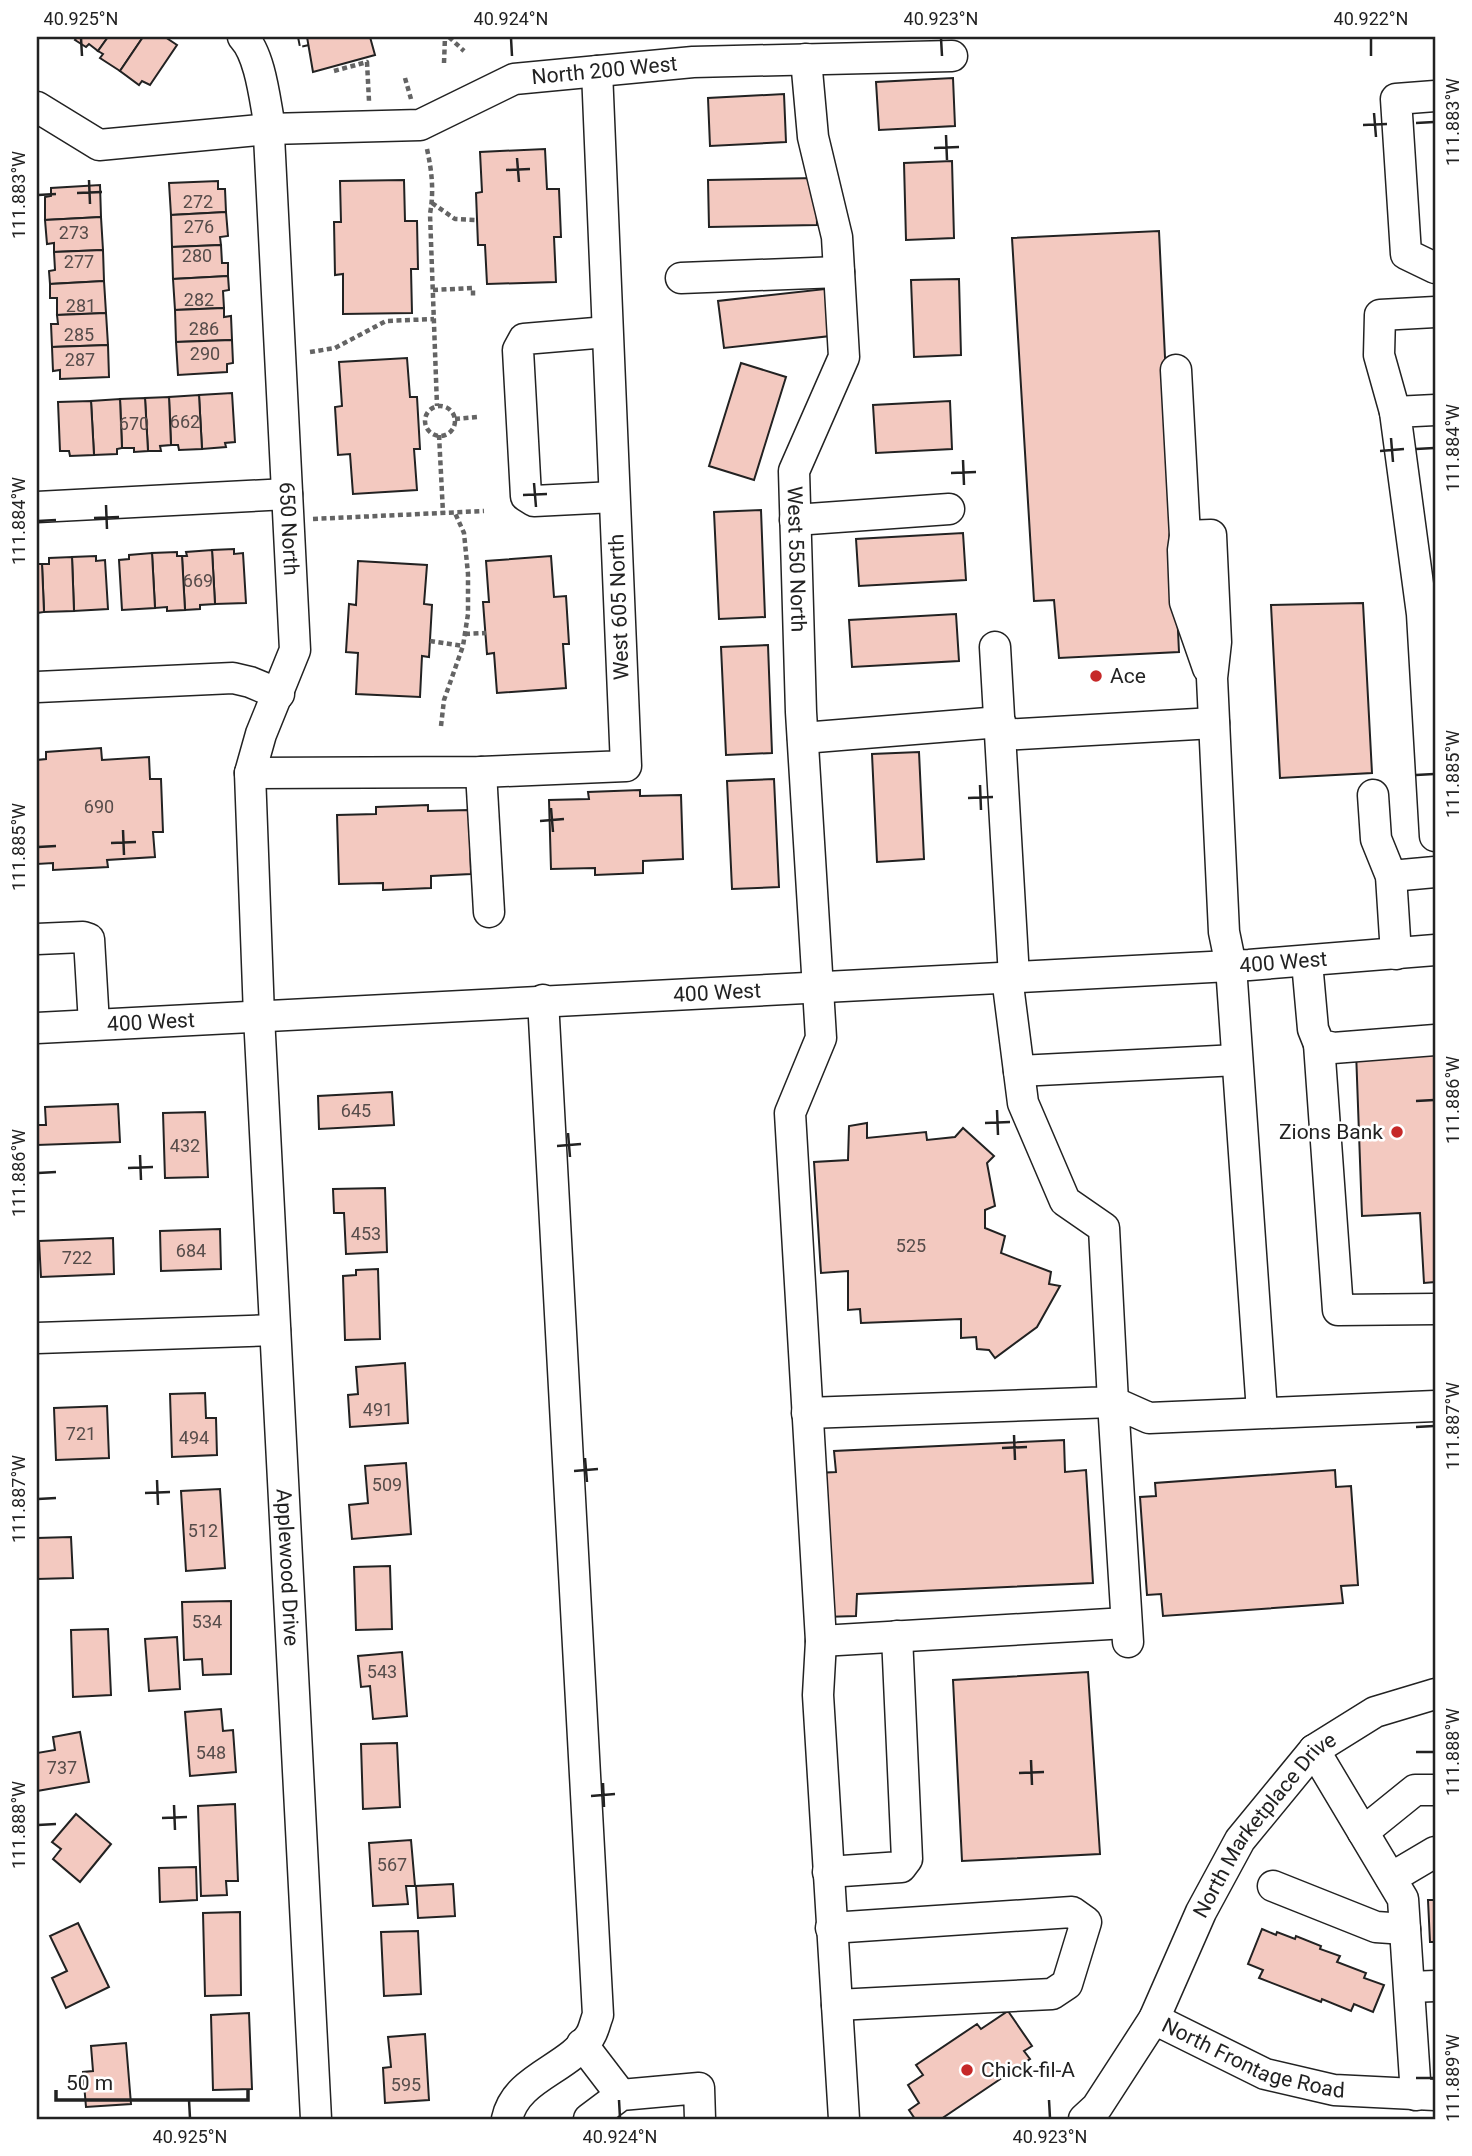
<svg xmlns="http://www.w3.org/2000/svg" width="1472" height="2156" font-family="Roboto,sans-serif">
	<rect width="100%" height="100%" fill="#fff"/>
	<!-- building -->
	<g fill="#f3c9c0" stroke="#222" stroke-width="2">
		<polygon points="77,37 108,37 98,51 89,44 86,47 75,40"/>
		<polygon points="108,37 143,37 120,71 100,58 103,54 98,51"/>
		<polygon points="143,37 165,37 177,45 150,85 142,81 139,85 120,71"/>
		<polygon points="307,37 370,37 375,55 313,72"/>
		<polygon points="953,78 955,126 879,130 876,82"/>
		<polygon points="784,94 786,142 710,146 708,98"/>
		<polygon points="545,149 547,189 559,189 561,237 554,237 556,282 487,284 485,245 478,245 476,193 482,192 480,152"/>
		<polygon points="952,161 954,238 906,240 904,163"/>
		<polygon points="816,178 817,225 709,227 708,180"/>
		<polygon points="404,180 405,221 417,221 418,269 411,269 412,313 343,314 343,274 335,275 334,222 341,222 340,181"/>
		<polygon points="218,181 218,189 225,189 226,212 171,215 169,183"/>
		<polygon points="100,185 101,217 45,220 45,197 51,196 51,188"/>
		<polygon points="226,212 228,236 220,237 221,245 172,247 171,215"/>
		<polygon points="101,217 103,250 54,252 54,243 47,244 45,220"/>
		<polygon points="1159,231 1179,652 1059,658 1054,600 1034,601 1012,238"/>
		<polygon points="221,245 222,263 228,263 228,276 173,279 172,247"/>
		<polygon points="103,250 104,281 50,284 49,271 55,270 54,252"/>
		<polygon points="228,276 229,290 223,291 224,308 175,310 173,279"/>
		<polygon points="959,279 961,355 914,357 911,280"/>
		<polygon points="104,281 106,313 57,315 57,298 50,298 50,284"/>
		<polygon points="825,289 830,336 724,348 718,301"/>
		<polygon points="224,308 224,317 231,316 232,340 176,342 175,310"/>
		<polygon points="106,313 108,345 52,347 51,324 58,324 57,315"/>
		<polygon points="232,340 233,363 227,364 227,372 178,375 176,342"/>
		<polygon points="108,345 109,377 60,379 60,370 53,371 52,347"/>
		<polygon points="407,358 410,397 417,397 420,449 414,449 417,490 353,494 350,454 338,455 335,407 342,406 339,362"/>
		<polygon points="741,363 786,377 754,480 709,466"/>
		<polygon points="232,393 235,442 225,443 226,447 202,449 199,395"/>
		<polygon points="199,395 202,449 179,450 178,445 171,445 169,397"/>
		<polygon points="169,397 171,445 160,446 161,451 148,451 145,398"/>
		<polygon points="145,398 148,451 134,452 134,448 122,448 120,399"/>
		<polygon points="120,399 122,448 117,449 117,454 94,455 91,401"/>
		<polygon points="91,401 94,455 70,456 69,451 60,451 58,402"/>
		<polygon points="950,401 952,449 876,453 873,405"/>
		<polygon points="761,510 765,617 719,619 714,512"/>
		<polygon points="963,533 966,580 859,586 856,539"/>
		<polygon points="234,549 234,554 243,553 246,603 215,604 212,550"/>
		<polygon points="212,550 215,604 200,605 200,609 185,610 182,556 187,556 186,552"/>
		<polygon points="177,552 177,556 182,556 185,610 167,611 167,607 155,608 152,553"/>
		<polygon points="152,553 155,608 122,610 119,560 129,559 129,555"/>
		<polygon points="96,556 96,561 105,560 108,609 74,611 72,557"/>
		<polygon points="551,556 554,597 566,596 569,644 563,644 566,688 497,693 494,653 487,654 483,602 489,602 486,561"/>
		<polygon points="72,557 74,611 44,612 42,564 49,564 49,558"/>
		<polygon points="358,561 427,565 424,604 432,605 429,657 422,656 420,697 356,694 358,653 346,652 349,604 356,605"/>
		<polygon points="37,564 42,564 44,612 37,613"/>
		<polygon points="1363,603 1372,773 1280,778 1271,605"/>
		<polygon points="956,614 959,661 852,667 849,620"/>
		<polygon points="768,645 772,753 726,755 721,647"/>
		<polygon points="101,748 102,760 149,757 150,779 161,779 163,832 153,832 155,857 107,860 108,867 53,870 53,863 37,864 37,760 46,759 46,752"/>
		<polygon points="919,752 924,859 877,862 872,754"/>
		<polygon points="774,779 779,887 732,889 727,781"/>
		<polygon points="640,790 640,796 681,795 683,859 643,861 643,873 595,875 595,868 551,869 549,800 589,799 588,792"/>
		<polygon points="428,805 428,811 469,810 471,874 431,876 431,888 383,890 383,883 339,884 337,815 376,814 376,807"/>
		<polygon points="1435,1047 1435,1282 1424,1283 1420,1213 1362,1216 1356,1051"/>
		<polygon points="392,1092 394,1125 319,1129 318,1096"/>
		<polygon points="118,1104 120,1142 37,1145 37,1125 46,1125 45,1107"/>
		<polygon points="205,1112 208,1177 165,1178 163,1113"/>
		<polygon points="867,1123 867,1138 926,1132 927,1140 955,1137 963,1128 994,1156 987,1163 995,1206 985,1210 985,1228 1005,1236 1001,1253 1051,1272 1049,1284 1060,1286 1037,1327 995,1358 989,1350 977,1349 976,1337 961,1338 961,1319 861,1323 860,1309 848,1310 848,1271 821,1273 814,1162 848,1160 849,1126"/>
		<polygon points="385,1188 387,1252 346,1254 344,1213 334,1213 333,1189"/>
		<polygon points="220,1229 221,1269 161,1271 160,1231"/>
		<polygon points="113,1238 114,1274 41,1277 39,1241"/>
		<polygon points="378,1269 380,1339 345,1340 343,1276 356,1275 356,1270"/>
		<polygon points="405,1363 408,1423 350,1427 348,1395 358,1394 356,1367"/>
		<polygon points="205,1393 206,1418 216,1418 217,1455 172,1457 170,1394"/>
		<polygon points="107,1406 109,1458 56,1460 54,1408"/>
		<polygon points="1064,1440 1065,1472 1086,1470 1093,1583 857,1594 856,1616 823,1617 817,1473 836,1472 834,1451"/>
		<polygon points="406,1463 411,1534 352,1539 349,1505 368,1503 365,1466"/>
		<polygon points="1335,1470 1336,1487 1351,1486 1358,1585 1341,1586 1343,1603 1163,1616 1161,1594 1147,1595 1140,1497 1156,1496 1155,1483"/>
		<polygon points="220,1489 225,1568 186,1571 181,1491"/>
		<polygon points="71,1537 73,1578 37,1579 37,1538"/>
		<polygon points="390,1566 392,1629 356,1630 354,1567"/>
		<polygon points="231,1601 231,1674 203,1675 202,1659 184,1660 182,1602"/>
		<polygon points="108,1629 111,1695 73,1697 71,1630"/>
		<polygon points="177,1637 180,1689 149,1691 145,1639"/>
		<polygon points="402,1652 407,1716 373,1719 370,1686 361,1687 358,1656"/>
		<polygon points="1088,1672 1100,1854 962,1861 953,1680"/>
		<polygon points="221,1709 223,1731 233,1730 236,1772 190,1776 185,1712"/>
		<polygon points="80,1732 89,1782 37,1791 37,1753 55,1750 53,1737"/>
		<polygon points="397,1743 400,1807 363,1809 361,1744"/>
		<polygon points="235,1804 238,1881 226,1881 227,1895 201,1896 198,1806"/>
		<polygon points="76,1814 111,1844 80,1882 53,1859 61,1849 52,1842"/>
		<polygon points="411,1840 415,1886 406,1886 408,1904 373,1906 369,1843"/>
		<polygon points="196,1867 197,1900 160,1902 159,1868"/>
		<polygon points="453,1884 455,1916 418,1918 416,1886"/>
		<polygon points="1428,1900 1435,1900 1435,1942 1430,1942"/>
		<polygon points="240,1912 241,1995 205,1996 203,1913"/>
		<polygon points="78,1923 109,1987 66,2008 52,1978 67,1971 50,1936"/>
		<polygon points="1262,1929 1276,1935 1277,1932 1295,1939 1296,1936 1321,1946 1320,1949 1340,1956 1337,1962 1366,1973 1364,1978 1384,1985 1373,2012 1354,2004 1351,2011 1322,1999 1321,2002 1259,1978 1263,1970 1248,1964"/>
		<polygon points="418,1931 421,1994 384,1996 381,1932"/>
		<polygon points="1008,2011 1032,2046 1024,2051 1030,2059 941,2119 915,2119 909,2110 919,2103 908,2085 923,2075 916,2065 977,2024 981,2029"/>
		<polygon points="249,2013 252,2089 213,2090 211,2015"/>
		<polygon points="425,2034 429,2100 385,2103 383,2068 391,2067 388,2037"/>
		<polygon points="126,2043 131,2104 86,2107 83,2072 93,2071 91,2046"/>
	</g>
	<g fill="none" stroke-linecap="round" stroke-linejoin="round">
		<!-- minor casing -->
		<g stroke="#222" stroke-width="33">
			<g id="minor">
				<path id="s1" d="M243 37C259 54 264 93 268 116L295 650 261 734 250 773 259 1016 316 2119"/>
				<path id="s2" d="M806 59 813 137 837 237 844 357 794 471 801 712 821 1038 790 1113 821 1641 818 1695 844 2119"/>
				<polyline points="1435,96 1396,99 1406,254 1435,268"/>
				<path id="s3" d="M37 107 99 145 269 129 420 125 514 79 693 62 952 56"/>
				<polyline points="681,278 839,272"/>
				<polyline points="607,332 524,339 518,350 526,496 534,501 614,497"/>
				<polyline points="1176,370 1185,536 1211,535 1216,642 1212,678 1224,932 1231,966 1262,1412"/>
				<polyline points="1435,410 1395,412 1422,614 1435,836"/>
				<polyline points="1395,412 1379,355 1380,315 1435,312"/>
				<polyline points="37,507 287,494"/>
				<polyline points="795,520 949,509"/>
				<polyline points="1185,536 1183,550 1185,602 1208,668"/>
				<polyline points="995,647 1014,977"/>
				<polyline points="37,687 233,678 250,682 279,694"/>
				<polyline points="1001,735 1214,723"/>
				<polyline points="803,738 1000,722"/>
				<polyline points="481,772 489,912"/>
				<polyline points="250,773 481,772 626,766 597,71"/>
				<polyline points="1373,795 1376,839 1391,876 1396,954"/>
				<polyline points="1391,876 1435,872"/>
				<polyline points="37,939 83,937 89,939 94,1024"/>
				<polyline points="1307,962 1313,1029 1319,1044 1333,1048 1435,1040"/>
				<path id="s4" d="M37 1028 1249 965 1435 950"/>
				<polyline points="1319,1044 1338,1310 1435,1309"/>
				<polyline points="1019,1071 1237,1060"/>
				<polyline points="37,1338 275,1330"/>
				<polyline points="807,1413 1113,1402 1104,1228 1065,1201 1023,1103 1007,977"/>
				<polyline points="821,1641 1126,1623"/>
				<polyline points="1128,1642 1113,1402 1149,1418 1435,1406"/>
				<polyline points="1314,1750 1403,1899 1416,2095"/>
				<polyline points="1363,1832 1415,1790 1435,1790"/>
				<polyline points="828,1872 901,1867 907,1859 897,1636"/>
				<polyline points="1391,1878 1435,1852"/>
				<polyline points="1273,1886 1376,1927 1405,1929"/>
				<polyline points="831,1928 1072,1912 1086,1922 1067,1984 1052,1994 837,2005"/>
				<polyline points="1410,1987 1435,1986"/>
				<path id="s5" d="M1154 2019 1265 2074 1334 2090 1435 2095"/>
				<polyline points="582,2044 621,2095"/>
				<path d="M507 2119C516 2077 568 2070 590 2036 594 2030 595 2022 598 2015L543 1000"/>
				<polyline points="589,2119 621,2095 699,2088 700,2119"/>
				<path id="s6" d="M1084 2119 1097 2107 1154 2019 1201 1912 1240 1840 1314 1750 1375 1712 1435 1694"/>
			</g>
		</g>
		<!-- path -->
		<g stroke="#646464" stroke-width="4.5" stroke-dasharray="5 3.5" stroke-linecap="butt">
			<polyline points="449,37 464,51"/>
			<polyline points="444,63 445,37"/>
			<polyline points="334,71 367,62 369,101"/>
			<polyline points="405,78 411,99"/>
			<path d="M427 149C432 172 434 191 430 214L437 406"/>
			<polyline points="432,203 455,219 477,220"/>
			<polyline points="433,290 473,288 473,297"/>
			<polyline points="310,352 335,348 386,321 434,319"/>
			<circle cx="440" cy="421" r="15"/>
			<polyline points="455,419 478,417"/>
			<polyline points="439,435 443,513"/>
			<polyline points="313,519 484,511"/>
			<polyline points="465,634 486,633"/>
			<polyline points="430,641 463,646"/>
			<polyline points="441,726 444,700 463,646 468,614 468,574 464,533 455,513"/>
		</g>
		<!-- minor -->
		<use href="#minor" stroke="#fff" stroke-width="30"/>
		<!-- fence -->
		<polyline stroke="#222" stroke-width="2" stroke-dasharray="9 3.5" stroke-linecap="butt" points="298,37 300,47 309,45"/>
	</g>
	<!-- ticks -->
	<path fill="none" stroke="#222" stroke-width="2.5" d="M81 38 82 56M511 38 512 56M941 38 942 56M1371 38V56M1374 113 1376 137M1416 123 1434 122M1363 125 1387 124M946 135 947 160M934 148 959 147M517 158 519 182M506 170 530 169M89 180 90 204M77 193 102 192M38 195 56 194M1391 438 1393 462M1416 449 1434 448M1380 451 1404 449M963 460 964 485M951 473 976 472M534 483 536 507M523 495 547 494M106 505 107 529M94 518 119 517M38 521 56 520M1416 775 1434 774M980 785 981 810M968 798 993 797M551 808 553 832M540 821 564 819M123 830 124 855M111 843 136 842M38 847 56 846M1416 1101 1434 1100M997 1110 998 1135M985 1123 1010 1122M568 1133 570 1157M557 1146 581 1144M140 1155 141 1180M128 1168 153 1167M38 1173 56 1172M1416 1427 1434 1426M1014 1435 1015 1460M1002 1448 1027 1447M585 1458 587 1482M574 1471 598 1469M157 1480 158 1505M145 1493 170 1492M38 1499 56 1498M1416 1752H1434M1031 1760 1032 1785M1019 1773 1044 1772M603 1783 604 1807M591 1796 615 1794M174 1805 175 1830M162 1818 187 1817M38 1825 56 1824M1416 2078H1434M189 2100 190 2118M619 2100 620 2118M1049 2100 1050 2118"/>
	<!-- markers -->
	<g fill="#c62828" stroke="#fff" stroke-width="2.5">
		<circle cx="1096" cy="676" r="7"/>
		<circle cx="1397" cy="1132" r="7"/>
		<circle cx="967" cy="2070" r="7"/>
	</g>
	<g text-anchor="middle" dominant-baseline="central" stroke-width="5" stroke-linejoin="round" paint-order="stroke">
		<!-- number labels -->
		<g font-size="18" fill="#564c4a">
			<text x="198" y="201">272</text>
			<text x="199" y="226">276</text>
			<text x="74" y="232">273</text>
			<text x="197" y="255">280</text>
			<text x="79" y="261">277</text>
			<text x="199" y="299">282</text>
			<text x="81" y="305">281</text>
			<text x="204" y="328">286</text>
			<text x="79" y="334">285</text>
			<text x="205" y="353">290</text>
			<text x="80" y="359">287</text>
			<text x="185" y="421">662</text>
			<text x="134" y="423">670</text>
			<text x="198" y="580">669</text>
			<text x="99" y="806">690</text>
			<text x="356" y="1110">645</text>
			<text x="185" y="1145">432</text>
			<text x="366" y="1233">453</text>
			<text x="911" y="1245">525</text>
			<text x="191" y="1250">684</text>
			<text x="77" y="1257">722</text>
			<text x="378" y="1409">491</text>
			<text x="81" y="1433">721</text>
			<text x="194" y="1437">494</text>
			<text x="387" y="1484">509</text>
			<text x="203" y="1530">512</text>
			<text x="207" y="1621">534</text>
			<text x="382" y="1671">543</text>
			<text x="211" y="1752">548</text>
			<text x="62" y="1767">737</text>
			<text x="392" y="1864">567</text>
			<text x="406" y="2084">595</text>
		</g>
		<!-- street labels -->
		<g font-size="21" fill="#222" stroke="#fff">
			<text stroke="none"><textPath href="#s3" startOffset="590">North 200 West</textPath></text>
			<text stroke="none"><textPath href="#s1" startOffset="497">650 North</textPath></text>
			<text stroke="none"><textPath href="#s2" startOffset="514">West 550 North</textPath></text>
			<text transform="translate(619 607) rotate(-92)">West 605 North</text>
			<text stroke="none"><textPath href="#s4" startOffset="1248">400 West</textPath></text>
			<text stroke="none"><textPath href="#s4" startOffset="681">400 West</textPath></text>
			<text stroke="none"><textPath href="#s4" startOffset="114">400 West</textPath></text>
			<text stroke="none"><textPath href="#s1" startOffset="1545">Applewood Drive</textPath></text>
			<text stroke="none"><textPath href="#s6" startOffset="348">North Marketplace Drive</textPath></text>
			<text stroke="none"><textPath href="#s5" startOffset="108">North Frontage Road</textPath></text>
		</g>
		<!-- poi labels -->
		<g font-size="21" fill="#222" stroke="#fff" text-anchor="start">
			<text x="1110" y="676">Ace</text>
			<text x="1383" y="1132" text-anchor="end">Zions Bank</text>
			<text x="981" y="2070">Chick-fil-A</text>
		</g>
	</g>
	<!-- border -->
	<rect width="1472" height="2156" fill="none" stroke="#ffffff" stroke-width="77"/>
	<!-- scale -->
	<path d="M56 2090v10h192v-10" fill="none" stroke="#222222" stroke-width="3.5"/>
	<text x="66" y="2090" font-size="21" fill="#222222" stroke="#ffffff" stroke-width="5" paint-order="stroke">50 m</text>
	<rect x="38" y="38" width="1396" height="2080" fill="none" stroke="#222" stroke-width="2.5"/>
	<g font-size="18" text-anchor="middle" fill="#222">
		<text x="81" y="25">40.925°N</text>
		<text x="511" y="25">40.924°N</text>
		<text x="941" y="25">40.923°N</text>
		<text x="1371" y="25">40.922°N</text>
		<text transform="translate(1453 122) rotate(-90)" y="6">111.883°W</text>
		<text transform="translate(19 195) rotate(-90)" y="6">111.883°W</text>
		<text transform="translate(1453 448) rotate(-90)" y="6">111.884°W</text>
		<text transform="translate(19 521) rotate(-90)" y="6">111.884°W</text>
		<text transform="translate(1453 774) rotate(-90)" y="6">111.885°W</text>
		<text transform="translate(19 847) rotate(-90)" y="6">111.885°W</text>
		<text transform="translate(1453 1100) rotate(-90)" y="6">111.886°W</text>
		<text transform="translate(19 1173) rotate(-90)" y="6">111.886°W</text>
		<text transform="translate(1453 1426) rotate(-90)" y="6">111.887°W</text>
		<text transform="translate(19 1499) rotate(-90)" y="6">111.887°W</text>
		<text transform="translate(1453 1752) rotate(-90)" y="6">111.888°W</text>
		<text transform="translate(19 1825) rotate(-90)" y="6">111.888°W</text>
		<text transform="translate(1453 2078) rotate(-90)" y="6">111.889°W</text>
		<text x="190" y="2143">40.925°N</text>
		<text x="620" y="2143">40.924°N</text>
		<text x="1050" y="2143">40.923°N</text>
	</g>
</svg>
